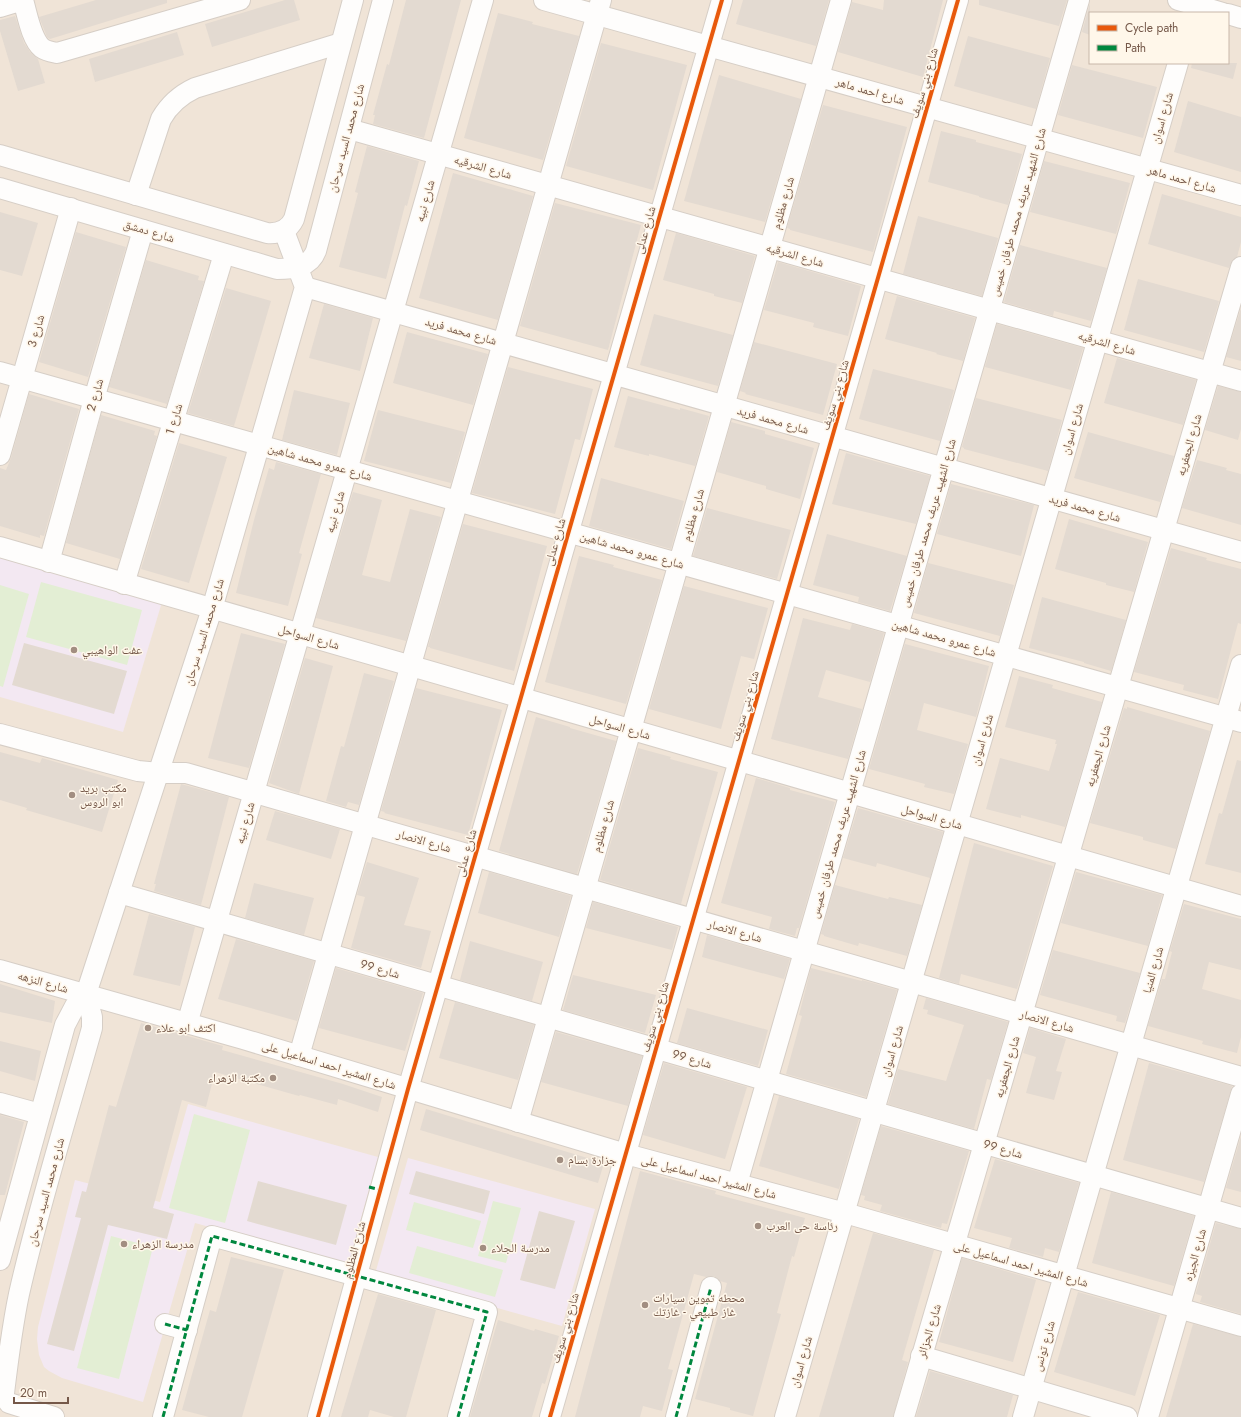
<svg xmlns="http://www.w3.org/2000/svg" width="1241" height="1417" font-family="Jost,'Noto Naskh Arabic',sans-serif">
	<rect width="100%" height="100%" fill="#f7f2ea"/>
	<!-- residential -->
	<path fill="#f0e4d7" fill-rule="evenodd" d="M0 0H1241V1417H0ZM1090 13H1228V63H1090Z"/>
	<!-- education -->
	<g fill="#f3e8f2">
		<polygon points="0,556 162,602 123,732 0,697"/>
		<polygon points="188,1104 378,1157 348,1265 195,1223 143,1402 62,1378 49,1371 44,1367 39,1355 37,1339 38,1327 75,1180 160,1202"/>
		<polygon points="408,1158 595,1209 562,1326 375,1274"/>
	</g>
	<!-- green -->
	<g fill="#e3eed4">
		<polygon points="41,582 142,610 127,665 26,637"/>
		<polygon points="0,585 29,594 3,687 0,686"/>
		<polygon points="194,1114 250,1130 225,1223 169,1208"/>
		<polygon points="493,1201 521,1208 506,1263 478,1256"/>
		<polygon points="414,1202 481,1221 473,1248 406,1230"/>
		<polygon points="111,1236 153,1247 119,1379 77,1368"/>
		<polygon points="417,1246 503,1270 495,1297 409,1273"/>
	</g>
	<!-- building -->
	<g fill="#e3dad1">
		<polygon points="96,0 167,0 167,3 50,39 47,37 39,17"/>
		<polygon points="285,0 294,0 300,20 212,47 205,24"/>
		<polygon points="406,0 461,0 424,138 373,124 375,115 373,115 387,64 389,65"/>
		<polygon points="743,0 829,0 816,46 736,24"/>
		<polygon points="884,0 943,0 923,77 838,52 852,2 883,10"/>
		<polygon points="979,0 1067,0 1059,26 979,5"/>
		<polygon points="1090,3 1090,35 1082,32"/>
		<polygon points="498,13 533,22 532,24 579,36 543,160 464,138"/>
		<polygon points="15,16 24,43 30,52 38,59 45,83 18,91 0,31 0,20"/>
		<polygon points="177,32 184,55 95,82 89,59"/>
		<polygon points="968,36 1050,58 1036,109 954,86"/>
		<polygon points="601,43 687,65 653,190 566,166"/>
		<polygon points="1192,63 1237,63 1233,79 1191,68"/>
		<polygon points="1072,65 1157,87 1143,138 1058,115"/>
		<polygon points="719,75 801,99 765,222 684,201"/>
		<polygon points="1188,101 1241,117 1241,172 1174,152"/>
		<polygon points="823,105 907,127 873,252 790,230 790,229 787,228"/>
		<polygon points="941,131 976,140 976,142 1022,154 1008,205 979,197 979,196 928,182"/>
		<polygon points="367,146 419,161 407,206 405,205 386,279 339,267 358,193 355,192"/>
		<polygon points="1044,161 1130,183 1116,234 1030,212"/>
		<polygon points="453,173 533,196 498,320 419,298"/>
		<polygon points="1162,194 1241,217 1241,242 1237,257 1233,259 1229,268 1148,244"/>
		<polygon points="555,203 641,225 608,350 520,326"/>
		<polygon points="0,212 38,223 22,276 0,270"/>
		<polygon points="918,216 998,238 982,296 903,274"/>
		<polygon points="76,232 126,247 88,377 39,362"/>
		<polygon points="676,233 755,256 742,303 714,296 714,294 663,280"/>
		<polygon points="1020,245 1107,268 1091,321 1054,311 1053,316 1004,302"/>
		<polygon points="146,260 199,276 198,280 204,281 167,404 109,387"/>
		<polygon points="778,262 861,286 848,336 813,327 814,323 764,310"/>
		<polygon points="1138,279 1219,301 1204,352 1124,330"/>
		<polygon points="226,288 271,301 234,426 188,413"/>
		<polygon points="897,296 975,318 963,361 936,354 937,353 885,339"/>
		<polygon points="324,304 373,318 360,371 309,358"/>
		<polygon points="1241,308 1241,361 1226,357"/>
		<polygon points="654,314 733,335 718,386 640,365"/>
		<polygon points="997,324 1083,348 1071,390 985,367"/>
		<polygon points="407,332 488,354 473,405 393,383"/>
		<polygon points="754,342 837,364 823,415 745,394 746,393 740,391"/>
		<polygon points="1117,358 1196,380 1183,425 1104,403"/>
		<polygon points="508,367 593,389 580,440 575,439 555,514 472,493"/>
		<polygon points="873,369 954,390 940,441 859,419"/>
		<polygon points="1218,386 1241,392 1241,429 1238,440 1205,430"/>
		<polygon points="294,390 350,403 337,455 282,440"/>
		<polygon points="29,394 79,409 44,536 40,535 40,538 0,526 0,468 6,470 11,458"/>
		<polygon points="628,396 680,410 680,408 709,416 695,466 649,454 649,456 614,447"/>
		<polygon points="976,398 1062,420 1048,471 964,449 964,448 962,447"/>
		<polygon points="378,410 465,432 451,483 364,461"/>
		<polygon points="101,415 155,431 154,435 157,436 120,559 66,543"/>
		<polygon points="731,422 765,431 765,434 814,448 800,499 766,489 766,486 717,472"/>
		<polygon points="1088,432 1174,456 1160,502 1074,478"/>
		<polygon points="179,443 227,457 189,583 141,569"/>
		<polygon points="846,453 930,476 916,524 832,504"/>
		<polygon points="1197,460 1227,468 1226,470 1241,474 1241,525 1182,508"/>
		<polygon points="276,462 321,474 299,553 302,554 288,606 236,593 254,520 269,468 274,470"/>
		<polygon points="601,478 684,501 671,549 589,526"/>
		<polygon points="951,484 1034,505 1021,556 937,534"/>
		<polygon points="353,492 382,500 362,575 390,582 410,509 441,517 406,641 316,618"/>
		<polygon points="707,508 791,530 777,579 693,556"/>
		<polygon points="1069,519 1148,542 1134,592 1106,585 1106,583 1055,569"/>
		<polygon points="463,524 547,546 514,671 430,648 430,647 428,647"/>
		<polygon points="827,534 907,556 890,611 858,602 859,597 813,585"/>
		<polygon points="1171,548 1207,558 1206,560 1241,569 1241,624 1238,623 1218,699 1183,690 1184,685 1134,672"/>
		<polygon points="579,556 614,565 613,567 662,580 626,704 545,682"/>
		<polygon points="928,563 1014,585 1000,636 914,613"/>
		<polygon points="684,586 768,608 754,659 741,656 721,729 649,709"/>
		<polygon points="1042,597 1126,620 1111,671 1084,663 1084,662 1029,648"/>
		<polygon points="803,618 850,630 852,624 884,633 870,682 826,670 818,697 862,709 848,759 771,739"/>
		<polygon points="241,633 285,644 249,768 208,758"/>
		<polygon points="24,643 127,671 114,714 12,685"/>
		<polygon points="905,644 989,666 976,717 924,703 917,730 968,744 954,794 924,787 925,784 869,769"/>
		<polygon points="305,658 333,666 299,794 269,783"/>
		<polygon points="364,673 394,681 359,805 348,802 346,807 326,801 341,746 344,747"/>
		<polygon points="1019,676 1053,685 1052,688 1102,702 1065,827 1021,815 1021,818 986,809 1000,758 1049,771 1057,744 1055,744 1056,740 1005,727"/>
		<polygon points="416,688 502,710 468,835 384,813 385,812 381,811"/>
		<polygon points="1127,707 1210,731 1176,849 1143,840 1143,837 1090,823 1124,708 1127,709"/>
		<polygon points="536,717 570,727 570,728 616,741 577,874 499,851"/>
		<polygon points="638,748 671,757 670,759 718,772 681,904 600,880"/>
		<polygon points="0,752 40,763 42,758 118,780 102,832 26,810 27,808 0,800"/>
		<polygon points="1237,760 1241,761 1241,873 1205,864 1219,813 1222,814"/>
		<polygon points="756,778 790,788 790,790 835,802 799,928 797,928 795,936 769,929 772,917 721,903"/>
		<polygon points="181,784 229,797 201,905 154,891 156,884 154,884"/>
		<polygon points="858,808 943,832 930,878 877,863 876,867 843,858"/>
		<polygon points="275,811 340,829 331,859 266,840"/>
		<polygon points="974,843 1053,866 1017,989 961,974 959,984 939,978"/>
		<polygon points="367,862 419,878 404,925 431,931 421,968 351,948 365,897 357,895"/>
		<polygon points="489,872 571,896 559,937 478,913"/>
		<polygon points="1076,872 1162,895 1148,946 1061,923"/>
		<polygon points="254,883 314,898 304,935 245,918"/>
		<polygon points="835,885 888,899 889,897 922,905 907,956 859,943 858,946 824,936 824,935 821,934"/>
		<polygon points="593,902 678,927 672,950 586,928"/>
		<polygon points="1184,904 1241,919 1241,970 1209,962 1202,989 1241,1000 1241,1037 1237,1053 1202,1044 1203,1041 1148,1026 1162,979 1165,979 1172,952 1170,951"/>
		<polygon points="149,914 195,927 180,986 133,975"/>
		<polygon points="707,935 790,959 784,979 702,957"/>
		<polygon points="236,939 314,961 297,1021 218,999"/>
		<polygon points="470,941 543,962 532,1001 460,980"/>
		<polygon points="1053,950 1140,973 1125,1023 1116,1021 1117,1016 1040,995"/>
		<polygon points="336,968 423,993 405,1051 319,1028"/>
		<polygon points="811,968 862,981 862,980 897,990 866,1097 786,1074 802,1016 799,1015"/>
		<polygon points="573,975 656,995 645,1033 563,1010"/>
		<polygon points="0,984 55,1001 52,1023 0,1012"/>
		<polygon points="926,998 1008,1022 991,1080 987,1079 974,1129 888,1104 898,1069 946,1081 964,1025 927,1014 928,1010 923,1009"/>
		<polygon points="455,1002 534,1025 518,1080 439,1058"/>
		<polygon points="687,1008 768,1030 758,1066 677,1043"/>
		<polygon points="141,1023 223,1046 222,1050 343,1084 382,1097 378,1112 338,1099 337,1105 300,1095 299,1096 215,1072 206,1107 182,1100 153,1208 174,1214 167,1239 108,1225 74,1351 47,1344 81,1218 75,1217 82,1191 86,1192 109,1105 116,1107"/>
		<polygon points="1030,1028 1066,1039 1056,1071 1062,1072 1054,1100 1026,1093 1036,1057 1023,1053"/>
		<polygon points="556,1032 642,1056 628,1106 541,1082"/>
		<polygon points="0,1041 41,1051 35,1081 0,1071"/>
		<polygon points="664,1063 747,1087 725,1159 643,1135"/>
		<polygon points="1149,1063 1232,1086 1204,1182 1123,1160"/>
		<polygon points="779,1096 859,1119 839,1189 759,1166"/>
		<polygon points="426,1109 604,1163 598,1183 420,1130"/>
		<polygon points="0,1115 24,1122 5,1195 0,1195"/>
		<polygon points="881,1126 969,1151 947,1224 942,1223 941,1228 880,1211 882,1205 864,1200 865,1196 861,1195"/>
		<polygon points="1241,1136 1241,1192 1226,1188"/>
		<polygon points="995,1159 1079,1183 1059,1252 1045,1248 1043,1257 1009,1248 1012,1238 974,1228"/>
		<polygon points="416,1171 490,1191 484,1214 409,1194"/>
		<polygon points="640,1171 716,1191 715,1194 805,1218 794,1257 792,1256 777,1313 781,1314 753,1416 730,1410 730,1408 695,1399 727,1283 720,1281 714,1276 706,1277 694,1274 668,1369 673,1370 662,1411 643,1406 640,1417 575,1417"/>
		<polygon points="258,1181 347,1205 336,1245 247,1221"/>
		<polygon points="1111,1192 1194,1216 1174,1286 1092,1263"/>
		<polygon points="539,1211 575,1221 555,1289 520,1280"/>
		<polygon points="1216,1223 1241,1229 1241,1314 1200,1302 1202,1296 1196,1294 1196,1293"/>
		<polygon points="873,1233 934,1250 902,1360 908,1362 893,1417 819,1417"/>
		<polygon points="231,1257 284,1270 242,1417 209,1417 182,1410 210,1310 216,1312"/>
		<polygon points="962,1258 1036,1280 1013,1362 939,1342"/>
		<polygon points="1078,1292 1160,1315 1135,1396 1054,1372"/>
		<polygon points="378,1294 436,1310 406,1417 394,1417 370,1410 368,1417 341,1417"/>
		<polygon points="498,1320 534,1331 535,1329 559,1336 545,1384 542,1383 532,1417 470,1417"/>
		<polygon points="1193,1324 1241,1337 1241,1417 1166,1417"/>
		<polygon points="930,1371 1013,1395 1007,1417 916,1417"/>
	</g>
	<g fill="none" stroke-linecap="round" stroke-linejoin="round">
		<!-- minor casing -->
		<g stroke="#d6cec6" stroke-width="22">
			<g id="minor">
				<polyline points="544,0 1241,195"/>
				<polyline points="1178,0 1223,13"/>
				<path d="M0 7 23 0C27 13 31 39 42 48 46 51 52 52 57 53L240 0"/>
				<polyline points="1228,14 1241,18"/>
				<polyline points="349,129 1241,381"/>
				<path d="M0 155 267 233C279 234 289 230 294 219L353 0"/>
				<path d="M0 188 277 269C293 269 310 267 316 251L383 0"/>
				<path d="M136 195 161 119C169 105 180 95 195 88L341 43"/>
				<polyline points="305,287 1241,552"/>
				<polyline points="0,372 1241,722"/>
				<polyline points="0,455 71,208"/>
				<polyline points="0,547 1241,906"/>
				<polyline points="49,562 94,399 143,230"/>
				<polyline points="124,584 224,254"/>
				<polyline points="0,734 138,771 159,773 186,773 1241,1077"/>
				<polyline points="119,893 1241,1218"/>
				<polyline points="0,970 243,1039 626,1154 845,1213 1241,1326"/>
				<polyline points="187,1024 483,0"/>
				<polyline points="299,1056 601,0"/>
				<polyline points="0,1103 40,1114"/>
				<polyline points="518,1122 841,0"/>
				<polyline points="737,1184 1079,0"/>
				<polyline points="0,1260 65,1025 75,1006 86,994 212,609 305,287 284,231"/>
				<polyline points="165,1324 187,1330"/>
				<polyline points="921,1356 1127,1417"/>
				<path d="M4 1393C8 1360 12 1327 19 1294 39 1205 67 1117 92 1028V1017L86 994"/>
				<polyline points="9,1403 54,1417"/>
				<polyline points="163,1417 212,1236 487,1312 458,1417"/>
				<polyline points="318,1417 408,1089 722,0"/>
				<polyline points="550,1417 958,0"/>
				<polyline points="676,1417 711,1287"/>
				<polyline points="785,1417 1178,63"/>
				<polyline points="904,1417 1241,267"/>
				<polyline points="1023,1417 1241,665"/>
				<polyline points="1148,1417 1241,1094"/>
			</g>
		</g>
		<!-- minor -->
		<use href="#minor" stroke="#fefdfc" stroke-width="20"/>
		<!-- quiet -->
		<g stroke="#00873e" stroke-width="3" stroke-dasharray="6 3" stroke-linecap="butt">
			<polyline points="369,1187 381,1190"/>
			<polyline points="165,1324 187,1330"/>
			<polyline points="163,1417 212,1236 487,1312 458,1417"/>
			<polyline points="676,1417 711,1287"/>
		</g>
		<!-- cycleway casing -->
		<g stroke="#fff7ea" stroke-width="6">
			<g id="cycleway">
				<polyline points="318,1417 408,1089 722,0"/>
				<polyline points="550,1417 958,0"/>
			</g>
		</g>
		<!-- cycleway -->
		<use href="#cycleway" stroke="#e8590c" stroke-width="4"/>
	</g>
	<!-- markers -->
	<g fill="#a28e81" stroke="#fff7ea" stroke-width="1.5">
		<circle cx="74" cy="650" r="4"/>
		<circle cx="72" cy="795" r="4"/>
		<circle cx="148" cy="1028" r="4"/>
		<circle cx="273" cy="1078" r="4"/>
		<circle cx="560" cy="1160" r="4"/>
		<circle cx="758" cy="1226" r="4"/>
		<circle cx="124" cy="1244" r="4"/>
		<circle cx="483" cy="1248" r="4"/>
		<circle cx="645" cy="1305" r="4"/>
	</g>
	<g text-anchor="middle" dominant-baseline="central" stroke-width="3" stroke-linejoin="round" paint-order="stroke">
		<!-- street labels -->
		<g font-size="12" fill="#755849" stroke="#fff7ea">
			<text transform="translate(924 83) rotate(-74)">شارع بني سويف</text>
			<text transform="translate(870 91) rotate(16)">شارع احمد ماهر</text>
			<text transform="translate(1162 118) rotate(-74)">شارع اسوان</text>
			<text transform="translate(346 138) rotate(-75)">شارع محمد السيد سرحان</text>
			<text transform="translate(483 167) rotate(16)">شارع الشرقيه</text>
			<text transform="translate(1182 179) rotate(16)">شارع احمد ماهر</text>
			<text transform="translate(425 201) rotate(-74)">شارع نبيه</text>
			<text transform="translate(783 203) rotate(-74)">شارع مظلوم</text>
			<text transform="translate(1018 212) rotate(-74)">شارع الشهيد عريف محمد طرفان خميس</text>
			<text transform="translate(645 230) rotate(-74)">شارع عدلى</text>
			<text transform="translate(149 231) rotate(17)">شارع دمشق</text>
			<text transform="translate(795 255) rotate(16)">شارع الشرقيه</text>
			<text transform="translate(36 331) rotate(-74)">شارع 3</text>
			<text transform="translate(461 331) rotate(16)">شارع محمد فريد</text>
			<text transform="translate(1107 343) rotate(16)">شارع الشرقيه</text>
			<text transform="translate(95 395) rotate(-74)">شارع 2</text>
			<text transform="translate(835 395) rotate(-74)">شارع بني سويف</text>
			<text transform="translate(174 419) rotate(-73)">شارع 1</text>
			<text transform="translate(773 420) rotate(16)">شارع محمد فريد</text>
			<text transform="translate(1072 429) rotate(-74)">شارع اسوان</text>
			<text transform="translate(1189 445) rotate(-74)">شارع الجعفريه</text>
			<text transform="translate(320 462) rotate(16)">شارع عمرو محمد شاهين</text>
			<text transform="translate(1085 508) rotate(16)">شارع محمد فريد</text>
			<text transform="translate(335 512) rotate(-74)">شارع نبيه</text>
			<text transform="translate(693 515) rotate(-74)">شارع مظلوم</text>
			<text transform="translate(928 523) rotate(-74)">شارع الشهيد عريف محمد طرفان خميس</text>
			<text transform="translate(555 542) rotate(-74)">شارع عدلى</text>
			<text transform="translate(632 550) rotate(16)">شارع عمرو محمد شاهين</text>
			<text transform="translate(204 632) rotate(-73)">شارع محمد السيد سرحان</text>
			<text transform="translate(309 637) rotate(16)">شارع السواحل</text>
			<text transform="translate(944 638) rotate(16)">شارع عمرو محمد شاهين</text>
			<text transform="translate(745 706) rotate(-74)">شارع بني سويف</text>
			<text transform="translate(620 727) rotate(16)">شارع السواحل</text>
			<text transform="translate(982 740) rotate(-74)">شارع اسوان</text>
			<text transform="translate(1098 756) rotate(-74)">شارع الجعفريه</text>
			<text transform="translate(932 817) rotate(16)">شارع السواحل</text>
			<text transform="translate(245 823) rotate(-74)">شارع نبيه</text>
			<text transform="translate(603 826) rotate(-74)">شارع مظلوم</text>
			<text transform="translate(838 834) rotate(-74)">شارع الشهيد عريف محمد طرفان خميس</text>
			<text transform="translate(424 841) rotate(16)">شارع الانصار</text>
			<text transform="translate(466 853) rotate(-74)">شارع عدلى</text>
			<text transform="translate(735 931) rotate(16)">شارع الانصار</text>
			<text transform="translate(380 969) rotate(16)">شارع 99</text>
			<text transform="translate(1153 970) rotate(-74)">شارع المنيا</text>
			<text transform="translate(43 982) rotate(16)">شارع النزهه</text>
			<text transform="translate(655 1017) rotate(-74)">شارع بني سويف</text>
			<text transform="translate(1047 1021) rotate(16)">شارع الانصار</text>
			<text transform="translate(892 1051) rotate(-74)">شارع اسوان</text>
			<text transform="translate(692 1059) rotate(16)">شارع 99</text>
			<text transform="translate(329 1065) rotate(17)">شارع المشير احمد اسماعيل على</text>
			<text transform="translate(1007 1067) rotate(-74)">شارع الجعفريه</text>
			<text transform="translate(1003 1149) rotate(16)">شارع 99</text>
			<text transform="translate(709 1177) rotate(15)">شارع المشير احمد اسماعيل على</text>
			<text transform="translate(46 1192) rotate(-75)">شارع محمد السيد سرحان</text>
			<text transform="translate(354 1250) rotate(-75)">شارع المظلوم</text>
			<text transform="translate(1195 1255) rotate(-74)">شارع الجيزه</text>
			<text transform="translate(1021 1264) rotate(16)">شارع المشير احمد اسماعيل على</text>
			<text transform="translate(565 1328) rotate(-74)">شارع بني سويف</text>
			<text transform="translate(929 1331) rotate(-73)">شارع الجزائر</text>
			<text transform="translate(1044 1346) rotate(-74)">شارع تونس</text>
			<text transform="translate(801 1362) rotate(-74)">شارع اسوان</text>
		</g>
		<!-- poi labels -->
		<g font-size="12" fill="#755849" stroke="#fff7ea" text-anchor="start">
			<text x="82" y="650">عفت الواهيبي</text>
			<text x="80" y="788">مكتب بريد<tspan x="80" dy="14">ابو الروس</tspan></text>
			<text x="156" y="1028">اكتف ابو علاء</text>
			<text x="265" y="1078" text-anchor="end">مكتبة الزهراء</text>
			<text x="568" y="1160">جزارة بسام</text>
			<text x="766" y="1226">رئاسة حى العرب</text>
			<text x="132" y="1244">مدرسة الزهراء</text>
			<text x="491" y="1248">مدرسة الجلاء</text>
			<text x="653" y="1298">محطه تموين سيارات<tspan x="653" dy="14">غاز طبيعي - غازتك</tspan></text>
		</g>
	</g>
	<!-- legend -->
	<rect x="1089" y="12" width="140" height="52" fill="#fff7ea" stroke="#c8b7aa"/>
	<rect x="1097" y="25" width="20" height="6" fill="#e8590c" stroke="#c8b7aa"/>
	<text x="1125" y="32" font-size="12" fill="#755849">Cycle path</text>
	<rect x="1097" y="45" width="20" height="6" fill="#00873e" stroke="#c8b7aa"/>
	<text x="1125" y="52" font-size="12" fill="#755849">Path</text>
	<!-- scale -->
	<path d="M14 1397v6h54v-6" fill="none" stroke="#755849" stroke-width="2"/>
	<text x="20" y="1397" font-size="12" fill="#755849" stroke="#fff7ea" stroke-width="3" paint-order="stroke">20 m</text>
</svg>
